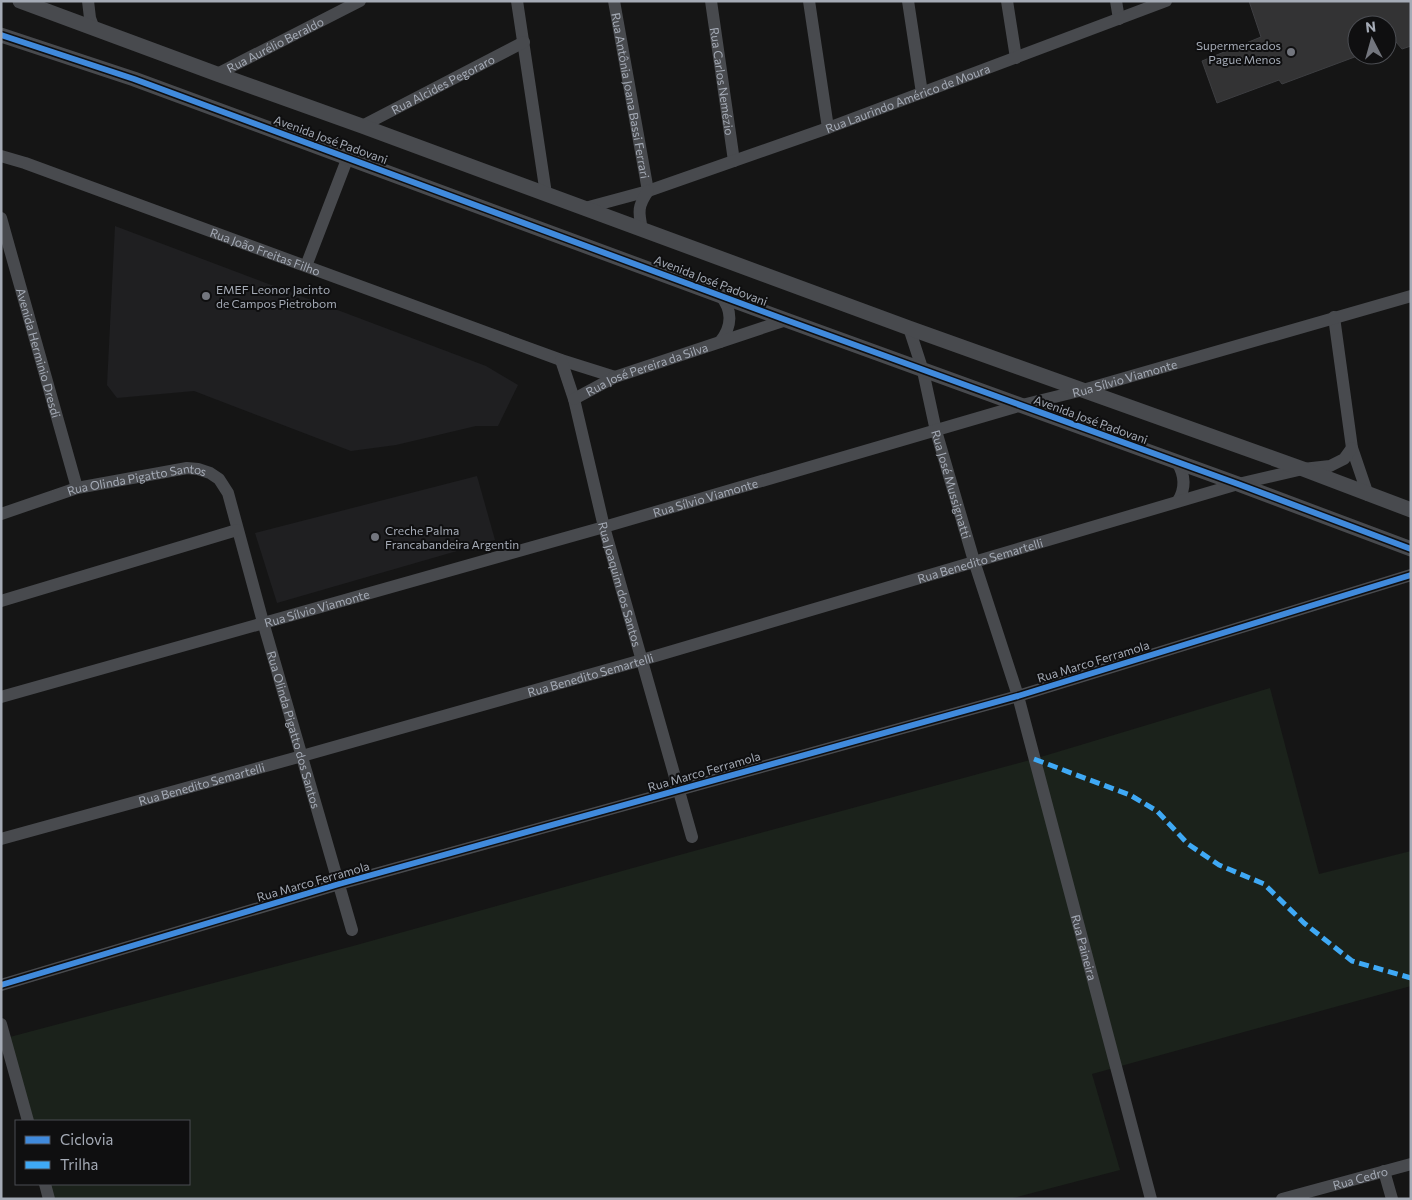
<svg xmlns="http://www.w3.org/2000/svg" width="1412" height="1200" font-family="Commissioner,sans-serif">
	<rect width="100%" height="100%" fill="#151515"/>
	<!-- built -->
	<g fill="#1f1f21">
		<polygon points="115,226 486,366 518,385 498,426 476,426 396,445 351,451 194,391 117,398 107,385"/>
		<polygon points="477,476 495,540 277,603 255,533"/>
	</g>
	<!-- green -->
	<polygon fill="#1b221b" points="1270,688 1319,874 1411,851 1411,986 1092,1074 1120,1170 1009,1199 51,1199 47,1184 189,1184 189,1121 29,1121 6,1038 353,946 694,851 1034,759"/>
	<!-- building -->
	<polygon fill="#333334" stroke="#3d3e41" points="1249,1 1411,1 1411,46 1402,49 1396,42 1387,45 1387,25 1357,25 1357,55 1360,55 1282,84 1279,80 1217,103 1202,61 1261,37"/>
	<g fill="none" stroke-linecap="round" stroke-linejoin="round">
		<!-- minor -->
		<g stroke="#484a4e" stroke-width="12">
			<polyline points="88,1 90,18 94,29"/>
			<polyline points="517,1 546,194"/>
			<path id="s1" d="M614 1 648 191"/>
			<path id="s2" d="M711 1 734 161"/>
			<polyline points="809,1 828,128"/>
			<polyline points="908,1 922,93"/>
			<polyline points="1007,1 1016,58"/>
			<polyline points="1116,1 1119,19"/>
			<path id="s3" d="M217 74 360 1"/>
			<path id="s4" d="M362 126 524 42"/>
			<path id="s5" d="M1 156 25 163 561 360 615 377"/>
			<path id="s6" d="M585 208 648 191 828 128 1166 1"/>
			<path id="s7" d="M1 218 77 488"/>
			<path d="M642 229C638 211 638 206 648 191"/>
			<polyline points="306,266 348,157"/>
			<path d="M720 295C733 310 732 327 720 342"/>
			<polyline points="1334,317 1352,448 1368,495"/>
			<path id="s8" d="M909 328 923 371 936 431 974 561 1018 696 1151 1199"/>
			<path id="s9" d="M561 360 574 399 604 527 692 837"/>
			<path id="s10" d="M574 399 615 377 786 320"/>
			<path d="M1177 462C1185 475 1186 488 1178 501"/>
			<path id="s11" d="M1 514 77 488 187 468 198 469 210 473 219 479 228 493 263 622 352 930"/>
			<polyline points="1,601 237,530"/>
			<path id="s12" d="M1 697 604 527 1022 405 1083 390 1411 296"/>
			<path id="s13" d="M1 839 302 756 642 660 1238 484 1303 469 1330 466 1344 459 1352 448"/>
			<polyline points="1,985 339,884 1018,696 1411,575"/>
			<polyline points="1,1024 28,1121"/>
			<polyline points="1384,1171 1392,1199"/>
			<polyline points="45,1184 49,1199"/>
			<path id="s14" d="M1282 1199 1411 1164"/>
		</g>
		<!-- tertiary -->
		<g stroke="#484a4e" stroke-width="15">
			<polyline points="20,1 217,74 362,126 909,328 1303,469 1411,510"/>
			<polyline points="1,35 134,79 786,320 1238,484 1411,549"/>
		</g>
		<!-- quiet -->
		<polyline stroke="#3fa9f5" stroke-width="5" stroke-dasharray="10 5" stroke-linecap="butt" points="1034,759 1130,795 1157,811 1188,844 1219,865 1264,884 1304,923 1352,961 1411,978"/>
		<!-- cycleway casing -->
		<g stroke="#0f0f10" stroke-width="9">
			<g id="cycleway">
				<polyline points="1,35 134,79 786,320 1238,484 1411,549"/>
				<polyline points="1,985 339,884 1018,696 1411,575"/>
			</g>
		</g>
		<!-- cycleway -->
		<use href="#cycleway" stroke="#408adc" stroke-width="6"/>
	</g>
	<!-- markers -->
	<g fill="#73767e" stroke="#0f0f10" stroke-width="2">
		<circle cx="1291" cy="52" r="5"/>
		<circle cx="206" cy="296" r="5"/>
		<circle cx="375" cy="537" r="5"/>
	</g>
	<g text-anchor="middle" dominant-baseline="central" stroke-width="4" stroke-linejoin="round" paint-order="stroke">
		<!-- street labels -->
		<g font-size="12" fill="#a5abb6" stroke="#0f0f10">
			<text stroke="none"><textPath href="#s3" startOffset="65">Rua Aurélio Beraldo</textPath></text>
			<text stroke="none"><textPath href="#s2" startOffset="81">Rua Carlos Nemézio</textPath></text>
			<text stroke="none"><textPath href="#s4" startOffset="91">Rua Alcides Pegoraro</textPath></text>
			<text stroke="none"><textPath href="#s1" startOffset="96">Rua Antônia Joana Bassi Ferrari</textPath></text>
			<text stroke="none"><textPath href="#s6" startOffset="341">Rua Laurindo Américo de Moura</textPath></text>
			<text transform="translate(331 139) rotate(20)">Avenida José Padovani</text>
			<text stroke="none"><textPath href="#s5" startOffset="281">Rua João Freitas Filho</textPath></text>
			<text transform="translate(711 280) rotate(21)">Avenida José Padovani</text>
			<text stroke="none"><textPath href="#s7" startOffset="140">Avenida Herminio Dresdi</textPath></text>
			<text stroke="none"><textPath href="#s10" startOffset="79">Rua José Pereira da Silva</textPath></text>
			<text stroke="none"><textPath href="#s12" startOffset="1168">Rua Sílvio Viamonte</textPath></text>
			<text transform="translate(1091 419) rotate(20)">Avenida José Padovani</text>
			<text stroke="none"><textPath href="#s11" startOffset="141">Rua Olinda Pigatto Santos</textPath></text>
			<text stroke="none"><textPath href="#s8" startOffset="162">Rua José Mussignatti</textPath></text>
			<text stroke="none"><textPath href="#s12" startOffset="732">Rua Sílvio Viamonte</textPath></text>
			<text stroke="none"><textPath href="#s13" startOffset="1018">Rua Benedito Semartelli</textPath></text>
			<text stroke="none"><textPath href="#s9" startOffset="232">Rua Joaquim dos Santos</textPath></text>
			<text stroke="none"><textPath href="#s12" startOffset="328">Rua Sílvio Viamonte</textPath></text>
			<text transform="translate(1093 661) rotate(-17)">Rua Marco Ferramola</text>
			<text stroke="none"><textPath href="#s13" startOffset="612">Rua Benedito Semartelli</textPath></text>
			<text stroke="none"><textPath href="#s11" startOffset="489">Rua Olinda Pigatto dos Santos</textPath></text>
			<text transform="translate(704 771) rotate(-16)">Rua Marco Ferramola</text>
			<text stroke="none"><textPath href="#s13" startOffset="208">Rua Benedito Semartelli</textPath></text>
			<text transform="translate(313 881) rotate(-16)">Rua Marco Ferramola</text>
			<text stroke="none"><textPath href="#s8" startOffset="644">Rua Paineira</textPath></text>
			<text stroke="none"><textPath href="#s14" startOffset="81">Rua Cedro</textPath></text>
		</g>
		<!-- poi labels -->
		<g font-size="12" fill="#a5abb6" stroke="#0f0f10" text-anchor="start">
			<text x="1281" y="45" text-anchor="end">Supermercados<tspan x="1281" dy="14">Pague Menos</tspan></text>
			<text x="216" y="289">EMEF Leonor Jacinto<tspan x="216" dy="14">de Campos Pietrobom</tspan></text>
			<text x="385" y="530">Creche Palma<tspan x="385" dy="14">Francabandeira Argentin</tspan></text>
		</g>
	</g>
	<!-- border -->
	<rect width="1412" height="1200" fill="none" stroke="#a5abb6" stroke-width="5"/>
	<!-- legend -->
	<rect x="15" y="1120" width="175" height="65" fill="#0f0f10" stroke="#4b4d52"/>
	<rect x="25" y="1136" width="25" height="8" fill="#408adc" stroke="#4b4d52"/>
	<text x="60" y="1145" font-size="15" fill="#a5abb6">Ciclovia</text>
	<rect x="25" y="1161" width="25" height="8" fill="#3fa9f5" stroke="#4b4d52"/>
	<text x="60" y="1170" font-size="15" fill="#a5abb6">Trilha</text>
	<!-- north arrow -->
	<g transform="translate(1372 40) rotate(354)"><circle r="24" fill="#0f0f10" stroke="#4b4d52"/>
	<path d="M0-4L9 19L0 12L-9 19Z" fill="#73767e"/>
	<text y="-8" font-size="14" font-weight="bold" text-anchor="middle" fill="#a5abb6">N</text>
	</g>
</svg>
